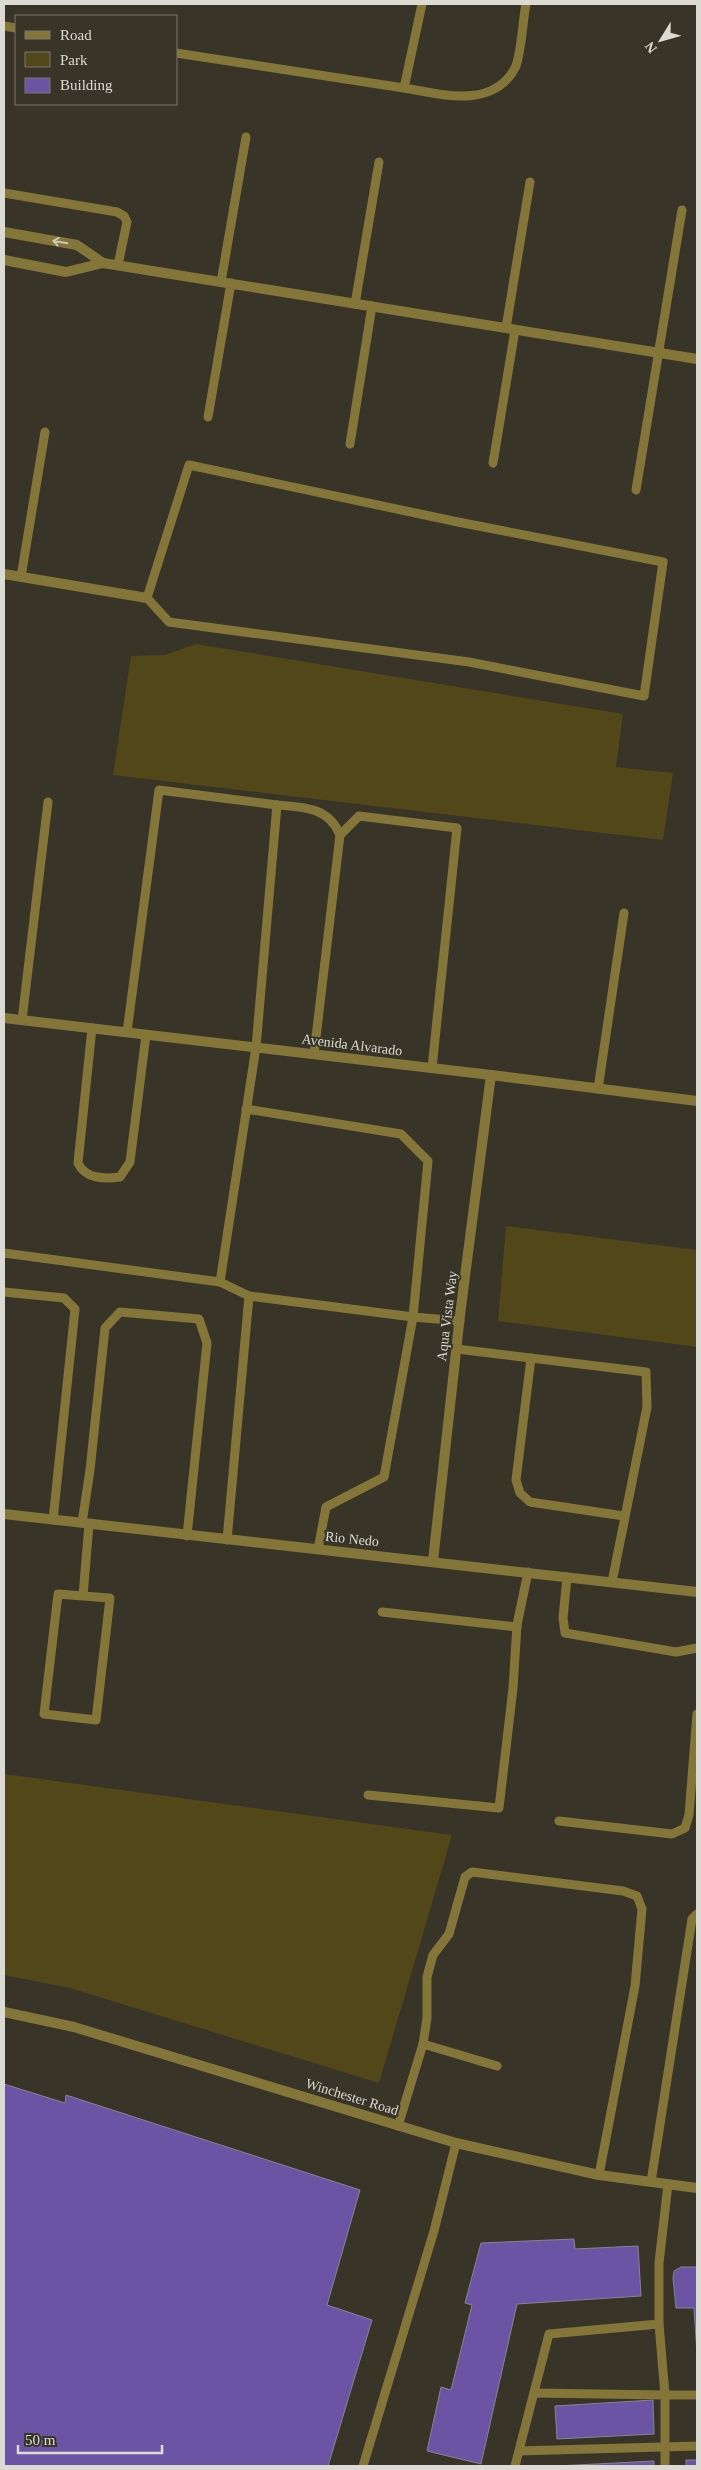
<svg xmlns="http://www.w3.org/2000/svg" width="701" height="2470" font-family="'Times New Roman',serif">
	<rect width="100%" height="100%" fill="#383528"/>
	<!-- green -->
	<g fill="#524718">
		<polygon points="196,644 623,714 616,767 673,773 663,840 113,775 131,656 165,655"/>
		<polygon points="506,1226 697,1250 697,1347 498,1321"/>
		<polygon points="4,1774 452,1835 379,2083 70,1988 4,1975"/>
	</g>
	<!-- building -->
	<g fill="#6b54a4" stroke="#868492">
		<polygon points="4,2084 65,2103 66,2095 360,2190 327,2305 372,2320 328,2466 4,2466"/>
		<polygon points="574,2239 575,2249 638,2246 641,2296 517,2304 481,2464 427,2451 441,2387 451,2390 472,2305 465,2303 481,2243"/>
		<polygon points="681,2267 697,2267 697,2354 694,2308 676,2308 673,2278 674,2271"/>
		<polygon points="653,2400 654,2434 557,2439 555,2406"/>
		<rect x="686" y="2460" width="11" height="6"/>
		<polygon points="654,2461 654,2466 557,2466"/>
	</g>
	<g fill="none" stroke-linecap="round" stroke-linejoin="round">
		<!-- service -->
		<g stroke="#847639" stroke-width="9">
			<polyline points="4,26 16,28"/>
			<polyline points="176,53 404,88 422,4"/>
			<path d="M404 88C441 94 492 110 515 68 521 57 523 18 526 4"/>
			<polyline points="4,193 117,212 124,216 127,222 118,265"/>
			<polyline points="221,282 246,137"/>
			<polyline points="355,304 379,162"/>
			<polyline points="506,328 530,182"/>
			<polyline points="208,417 231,283"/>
			<polyline points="350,444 372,306"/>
			<polyline points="493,463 515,330"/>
			<polygon points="189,465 458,522 663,562 644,696 469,662 169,622 147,598"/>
			<polyline points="636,490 682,210"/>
			<polyline points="21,577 45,432"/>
			<path d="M277 805C303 807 329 807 340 835L314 1054"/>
			<polyline points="340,835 359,816 457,828 432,1068"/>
			<polyline points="22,1020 48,802"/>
			<path d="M92 1028 78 1163C85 1179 104 1179 120 1177L130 1162 146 1035"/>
			<polyline points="127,1032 159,790 277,805 256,1047 220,1282 249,1296"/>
			<polyline points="598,1089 624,913"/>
			<polyline points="246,1109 401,1134 428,1161 413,1317 460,1321"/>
			<polyline points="4,1253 220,1282"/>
			<polyline points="4,1292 64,1298 75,1309 53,1520"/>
			<polyline points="457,1349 646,1372 647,1407 612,1582"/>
			<polyline points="531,1358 516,1480 520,1493 530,1502 624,1516"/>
			<polyline points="82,1523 90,1470 105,1328 120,1312 199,1319 207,1343 187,1536"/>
			<polyline points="227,1540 249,1296 413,1317 384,1477 326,1507 318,1549"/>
			<polyline points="567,1577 563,1618 565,1633 676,1652 697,1648"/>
			<polyline points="83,1596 58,1594 44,1714 96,1720 110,1598 83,1596 89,1524"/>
			<polyline points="382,1612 517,1627"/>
			<polyline points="368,1795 499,1808 513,1688 517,1625 528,1572"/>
			<polyline points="559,1821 672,1834 685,1828 689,1815 697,1714"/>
			<polyline points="423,2044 427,2018 427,1977 433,1955 449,1934 465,1877 472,1872 623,1891 637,1896 642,1909 635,1986 599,2175"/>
			<polyline points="398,2126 423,2044 497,2066"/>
			<polyline points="651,2182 692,1919 697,1914"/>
			<polyline points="659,2324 665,2395 697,2395"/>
			<polyline points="534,2393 665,2395 665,2466"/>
			<polyline points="519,2451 697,2446"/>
			<polyline points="363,2466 434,2231 456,2143"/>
			<polyline points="515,2466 549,2334 659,2324 659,2263 668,2184"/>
		</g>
		<!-- minor -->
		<g stroke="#847639" stroke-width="10">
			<polyline points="4,232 77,245 103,263"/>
			<polyline points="4,260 66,272 103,263 697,359"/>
			<polyline points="4,574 147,598"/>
			<polyline points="433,1561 460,1315 491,1075"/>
		</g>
		<!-- tertiary -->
		<g stroke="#847639" stroke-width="10">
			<polyline points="4,1018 491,1075 697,1101"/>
			<polyline points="4,1514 697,1592"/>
			<polyline points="4,2012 74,2027 456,2143 599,2175 697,2188"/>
		</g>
	</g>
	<!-- one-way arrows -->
	<defs><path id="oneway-shaft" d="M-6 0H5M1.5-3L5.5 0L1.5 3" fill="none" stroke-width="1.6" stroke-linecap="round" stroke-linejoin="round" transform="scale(1.25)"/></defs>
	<use stroke="#cac7b4" href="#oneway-shaft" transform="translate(60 242) rotate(-170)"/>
	<g text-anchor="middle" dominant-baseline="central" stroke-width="4" stroke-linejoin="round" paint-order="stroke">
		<!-- street labels -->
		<g font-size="14" fill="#dcdbd3" stroke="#383528">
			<text transform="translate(352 1045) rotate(7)">Avenida Alvarado</text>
			<text transform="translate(447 1316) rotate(-83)">Aqua Vista Way</text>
			<text transform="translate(352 1539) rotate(6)">Rio Nedo</text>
			<text transform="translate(352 2097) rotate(17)">Winchester Road</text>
		</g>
	</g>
	<!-- border -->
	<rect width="701" height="2470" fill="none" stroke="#dcdbd3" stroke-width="10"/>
	<!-- legend -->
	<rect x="15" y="15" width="162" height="90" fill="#383528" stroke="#7a776c"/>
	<rect x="25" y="31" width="25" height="8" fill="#847639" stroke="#7a776c"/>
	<text x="60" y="40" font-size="15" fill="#dcdbd3">Road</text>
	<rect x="25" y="52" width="25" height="15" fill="#524718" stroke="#7a776c"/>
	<text x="60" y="65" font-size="15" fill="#dcdbd3">Park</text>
	<rect x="25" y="78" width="25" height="15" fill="#6b54a4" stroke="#7a776c"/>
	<text x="60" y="90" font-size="15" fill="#dcdbd3">Building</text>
	<!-- north arrow -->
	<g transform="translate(661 40) rotate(233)" stroke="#383528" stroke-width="4" paint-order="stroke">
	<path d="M0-4L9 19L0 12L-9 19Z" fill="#dcdbd3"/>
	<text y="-8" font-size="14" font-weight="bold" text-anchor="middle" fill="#dcdbd3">N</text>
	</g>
	<!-- scale -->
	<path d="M18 2445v8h144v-8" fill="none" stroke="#dcdbd3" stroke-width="2.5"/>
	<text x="25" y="2445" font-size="15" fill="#dcdbd3" stroke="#383528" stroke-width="4" paint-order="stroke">50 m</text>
</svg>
